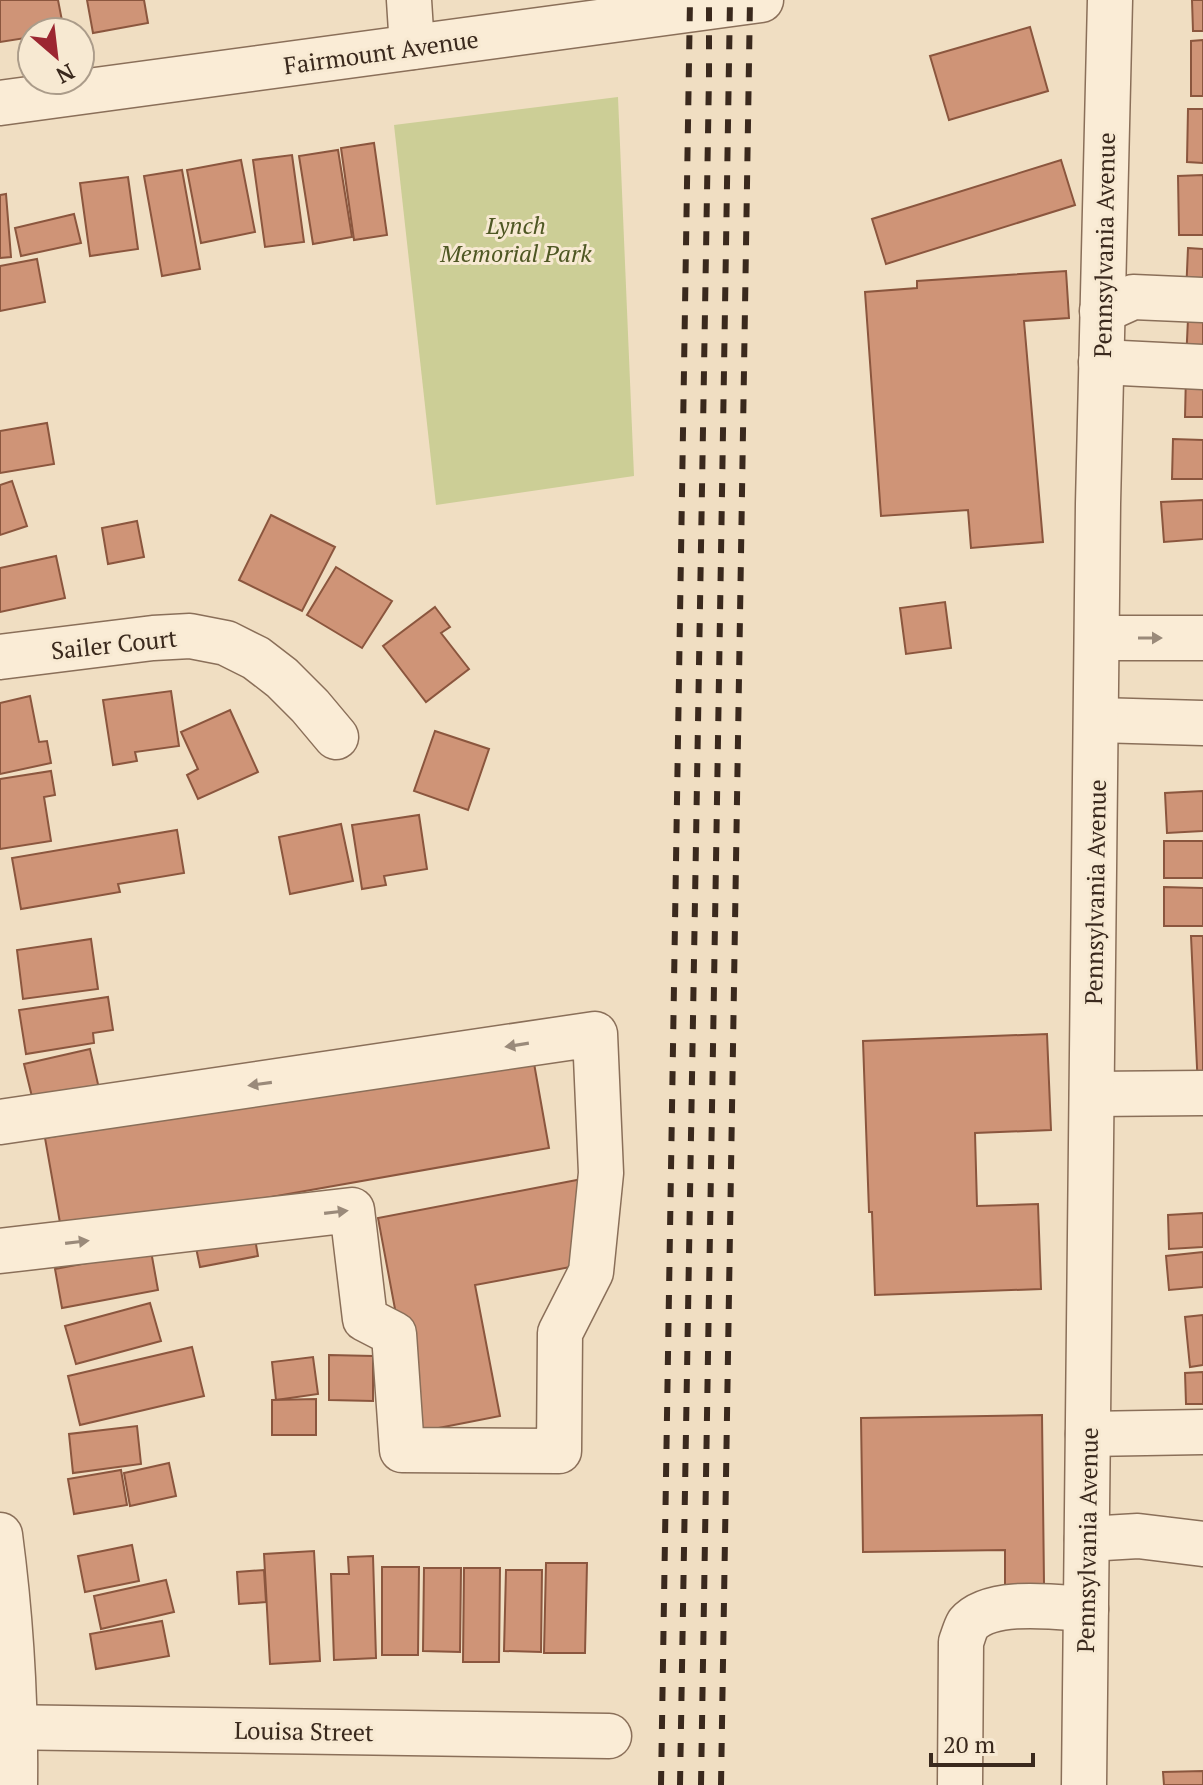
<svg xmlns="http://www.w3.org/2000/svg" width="1203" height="1785" font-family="'PT Serif',serif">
	<rect width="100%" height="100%" fill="#f0dec2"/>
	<!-- green -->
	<polygon fill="#ccce96" points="618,97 634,476 436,505 394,125"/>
	<!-- building -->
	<g fill="#cf9477" stroke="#8b563e" stroke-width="2">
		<polygon points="0,0 58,0 64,31 32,32 32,37 0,42"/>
		<polygon points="87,0 144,0 148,23 93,33"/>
		<polygon points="1192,0 1203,0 1203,31 1193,31"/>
		<polygon points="1030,27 1048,91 949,120 930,56"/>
		<polygon points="1203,40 1203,96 1191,96 1191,41"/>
		<polygon points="1188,109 1203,109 1203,163 1187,162"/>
		<polygon points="374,143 387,235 354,240 341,148"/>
		<polygon points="338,150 352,237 313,244 299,156"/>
		<polygon points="292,155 304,242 265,247 253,160"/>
		<polygon points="241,160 255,232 201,243 187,170"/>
		<polygon points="1061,160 1075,205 886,264 872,219"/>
		<polygon points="182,170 200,269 162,276 144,176"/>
		<polygon points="1203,175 1203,235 1179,235 1178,176"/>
		<polygon points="128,177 138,249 90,256 80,183"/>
		<polygon points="6,194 11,257 0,258 0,195"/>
		<polygon points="74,214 81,243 21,256 15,228"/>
		<polygon points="1188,248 1203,249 1203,295 1186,294"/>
		<polygon points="37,259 45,302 0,311 0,266"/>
		<polygon points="1066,271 1069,318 1024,321 1043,542 971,548 968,510 881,516 865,292 917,288 917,281"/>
		<polygon points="1188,319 1203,320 1203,362 1186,362"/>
		<polygon points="1186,374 1203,374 1203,417 1185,417"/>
		<polygon points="47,423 54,464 0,473 0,431"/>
		<polygon points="1173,439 1203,440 1203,479 1172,479"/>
		<polygon points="12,481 27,526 0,535 0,485"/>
		<polygon points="1203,500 1203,539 1164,542 1161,502"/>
		<polygon points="271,515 335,547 302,611 239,580"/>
		<polygon points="137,521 144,557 108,564 102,528"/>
		<polygon points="56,556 65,598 0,612 0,568"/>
		<polygon points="336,567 392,601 362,648 307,615"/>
		<polygon points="945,602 951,648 906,654 900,608"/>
		<polygon points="435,607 450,627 441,633 469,669 426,702 383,646"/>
		<polygon points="171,691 179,746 135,752 137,761 113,765 103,700"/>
		<polygon points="30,696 39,742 47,741 51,763 0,774 0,703"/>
		<polygon points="230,710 258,772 198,799 187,775 198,769 181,732"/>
		<polygon points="435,731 489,749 468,810 414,791"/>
		<polygon points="51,771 55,795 44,797 51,841 0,849 0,779"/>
		<polygon points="1203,791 1203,831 1167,833 1165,793"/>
		<polygon points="419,815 427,869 384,876 386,885 362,889 352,825"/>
		<polygon points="341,824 353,881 290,894 279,837"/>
		<polygon points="177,830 184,873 118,884 120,892 21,909 12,858"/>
		<rect x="1164" y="841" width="39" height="37"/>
		<polygon points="1164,887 1203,888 1203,926 1164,926"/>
		<polygon points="1191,936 1203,936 1203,1088 1198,1089"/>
		<polygon points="91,939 98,989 23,999 17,950"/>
		<polygon points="108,997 113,1030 93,1033 94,1043 26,1054 19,1010"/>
		<polygon points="1047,1034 1051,1130 975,1133 977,1206 1038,1204 1041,1289 875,1295 872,1212 869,1212 863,1041"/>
		<polygon points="90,1049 100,1093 35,1109 24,1064"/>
		<polygon points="532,1052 549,1148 62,1234 45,1138"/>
		<polygon points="582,1179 581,1265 475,1285 500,1416 418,1432 378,1218"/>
		<polygon points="1203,1213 1203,1247 1169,1249 1168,1215"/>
		<polygon points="253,1227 258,1256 200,1267 194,1238"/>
		<polygon points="151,1251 158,1290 62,1308 55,1269"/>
		<polygon points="1203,1252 1203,1287 1169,1290 1166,1256"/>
		<polygon points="150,1303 161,1341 76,1364 65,1326"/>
		<polygon points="1203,1315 1203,1365 1190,1367 1185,1317"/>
		<polygon points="192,1347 204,1396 80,1425 68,1376"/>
		<polygon points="329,1355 373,1356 373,1401 329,1400"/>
		<polygon points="313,1357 318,1394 276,1400 272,1362"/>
		<polygon points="1203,1372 1203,1404 1186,1404 1185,1373"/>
		<polygon points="316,1399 316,1435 272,1435 272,1400"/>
		<polygon points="1042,1415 1044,1584 1005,1585 1005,1550 863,1552 861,1418"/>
		<polygon points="137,1426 141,1464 73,1473 69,1434"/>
		<polygon points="169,1463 176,1496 130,1506 124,1473"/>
		<polygon points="121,1470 127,1505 74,1514 68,1479"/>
		<polygon points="132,1545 139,1581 85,1592 78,1556"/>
		<polygon points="314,1551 320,1661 270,1664 264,1554"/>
		<polygon points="373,1556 376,1658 334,1660 331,1574 349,1574 348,1557"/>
		<polygon points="546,1563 587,1563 585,1653 544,1653"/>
		<polygon points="382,1567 419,1567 418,1655 382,1655"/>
		<polygon points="424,1568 461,1568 460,1652 423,1651"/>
		<polygon points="464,1568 500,1568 499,1662 463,1662"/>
		<polygon points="264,1570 266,1602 239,1604 237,1572"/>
		<polygon points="506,1570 542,1570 541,1652 504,1651"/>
		<polygon points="166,1580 174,1612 101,1629 94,1596"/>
		<polygon points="162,1621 169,1656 96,1669 90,1634"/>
		<polygon points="1203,1771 1203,1785 1164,1785 1163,1772"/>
	</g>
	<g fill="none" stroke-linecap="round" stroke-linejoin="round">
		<!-- minor casing -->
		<g stroke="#8a6f59" stroke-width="47">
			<g id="minor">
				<polyline points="409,0 412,47"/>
				<polyline points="0,103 761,0"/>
				<polyline points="1102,311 1133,297 1203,300"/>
				<polyline points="1101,362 1203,367"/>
				<polyline points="1097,638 1203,638"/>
				<polyline points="0,657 153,638 190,636 226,643 256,658 282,678 310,706 336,737"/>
				<polyline points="1097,720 1203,723"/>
				<polyline points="1092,1094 1203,1093"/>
				<polyline points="0,1122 595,1034 601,1173 591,1272 560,1333 559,1451 402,1450 394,1334 365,1319 352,1210 0,1251"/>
				<polyline points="1088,1434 1203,1432"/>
				<path d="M0 1535C11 1618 16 1701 15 1785"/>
				<polyline points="1087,1539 1138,1536 1203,1544"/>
				<polyline points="0,1727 609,1736"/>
				<path d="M960 1785 961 1642C963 1637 965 1629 968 1624 990 1598 1055 1607 1086 1609"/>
				<polyline points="1084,1785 1098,504 1110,0"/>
			</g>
		</g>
		<!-- minor -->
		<use href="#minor" stroke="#faecd6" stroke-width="44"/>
		<!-- rail -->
		<g stroke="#3a291d" stroke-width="6" stroke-dasharray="14 14" stroke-linecap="butt">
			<polyline points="661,1785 690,0"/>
			<polyline points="680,1785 709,75 709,0"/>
			<polyline points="701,1785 730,0"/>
			<polyline points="721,1785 750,0"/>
		</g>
	</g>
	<!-- one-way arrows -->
	<defs><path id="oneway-solid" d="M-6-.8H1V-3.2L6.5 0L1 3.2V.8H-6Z" transform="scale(2)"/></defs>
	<g fill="#9a8a7a">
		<use href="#oneway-solid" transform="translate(1150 638)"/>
		<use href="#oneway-solid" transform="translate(517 1045) rotate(171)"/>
		<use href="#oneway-solid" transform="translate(260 1084) rotate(172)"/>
		<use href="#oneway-solid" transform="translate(336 1212) rotate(-7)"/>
		<use href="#oneway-solid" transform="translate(77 1242) rotate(-7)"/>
	</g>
	<g text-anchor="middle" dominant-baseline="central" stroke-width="6" stroke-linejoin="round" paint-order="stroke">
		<!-- street labels -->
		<g font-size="24" fill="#3a291d" stroke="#f7e9d2">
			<text transform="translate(381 52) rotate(-8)">Fairmount Avenue</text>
			<text transform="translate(1104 245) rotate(-89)">Pennsylvania Avenue</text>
			<text transform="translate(114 644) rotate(-6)">Sailer Court</text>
			<text transform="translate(1095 892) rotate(-89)">Pennsylvania Avenue</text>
			<text transform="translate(1087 1540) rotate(-89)">Pennsylvania Avenue</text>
			<text transform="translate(304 1731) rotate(1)">Louisa Street</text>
		</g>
		<!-- park labels -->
		<g font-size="24" font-style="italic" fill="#4e5723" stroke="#f7e9d2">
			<text x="516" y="225">Lynch<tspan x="516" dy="28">Memorial Park</tspan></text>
		</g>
	</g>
	<!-- north arrow -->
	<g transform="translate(56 56) rotate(152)"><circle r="38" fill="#f7e9d2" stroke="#ab9c8a" stroke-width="2"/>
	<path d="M0-6L14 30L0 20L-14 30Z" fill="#9c2631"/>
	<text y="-12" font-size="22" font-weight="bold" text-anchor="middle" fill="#3a291d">N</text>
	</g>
	<!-- scale -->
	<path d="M931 1753v12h102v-12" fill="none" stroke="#3a291d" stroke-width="4"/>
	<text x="943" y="1753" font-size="24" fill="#3a291d" stroke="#f7e9d2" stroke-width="6" paint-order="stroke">20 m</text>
</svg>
